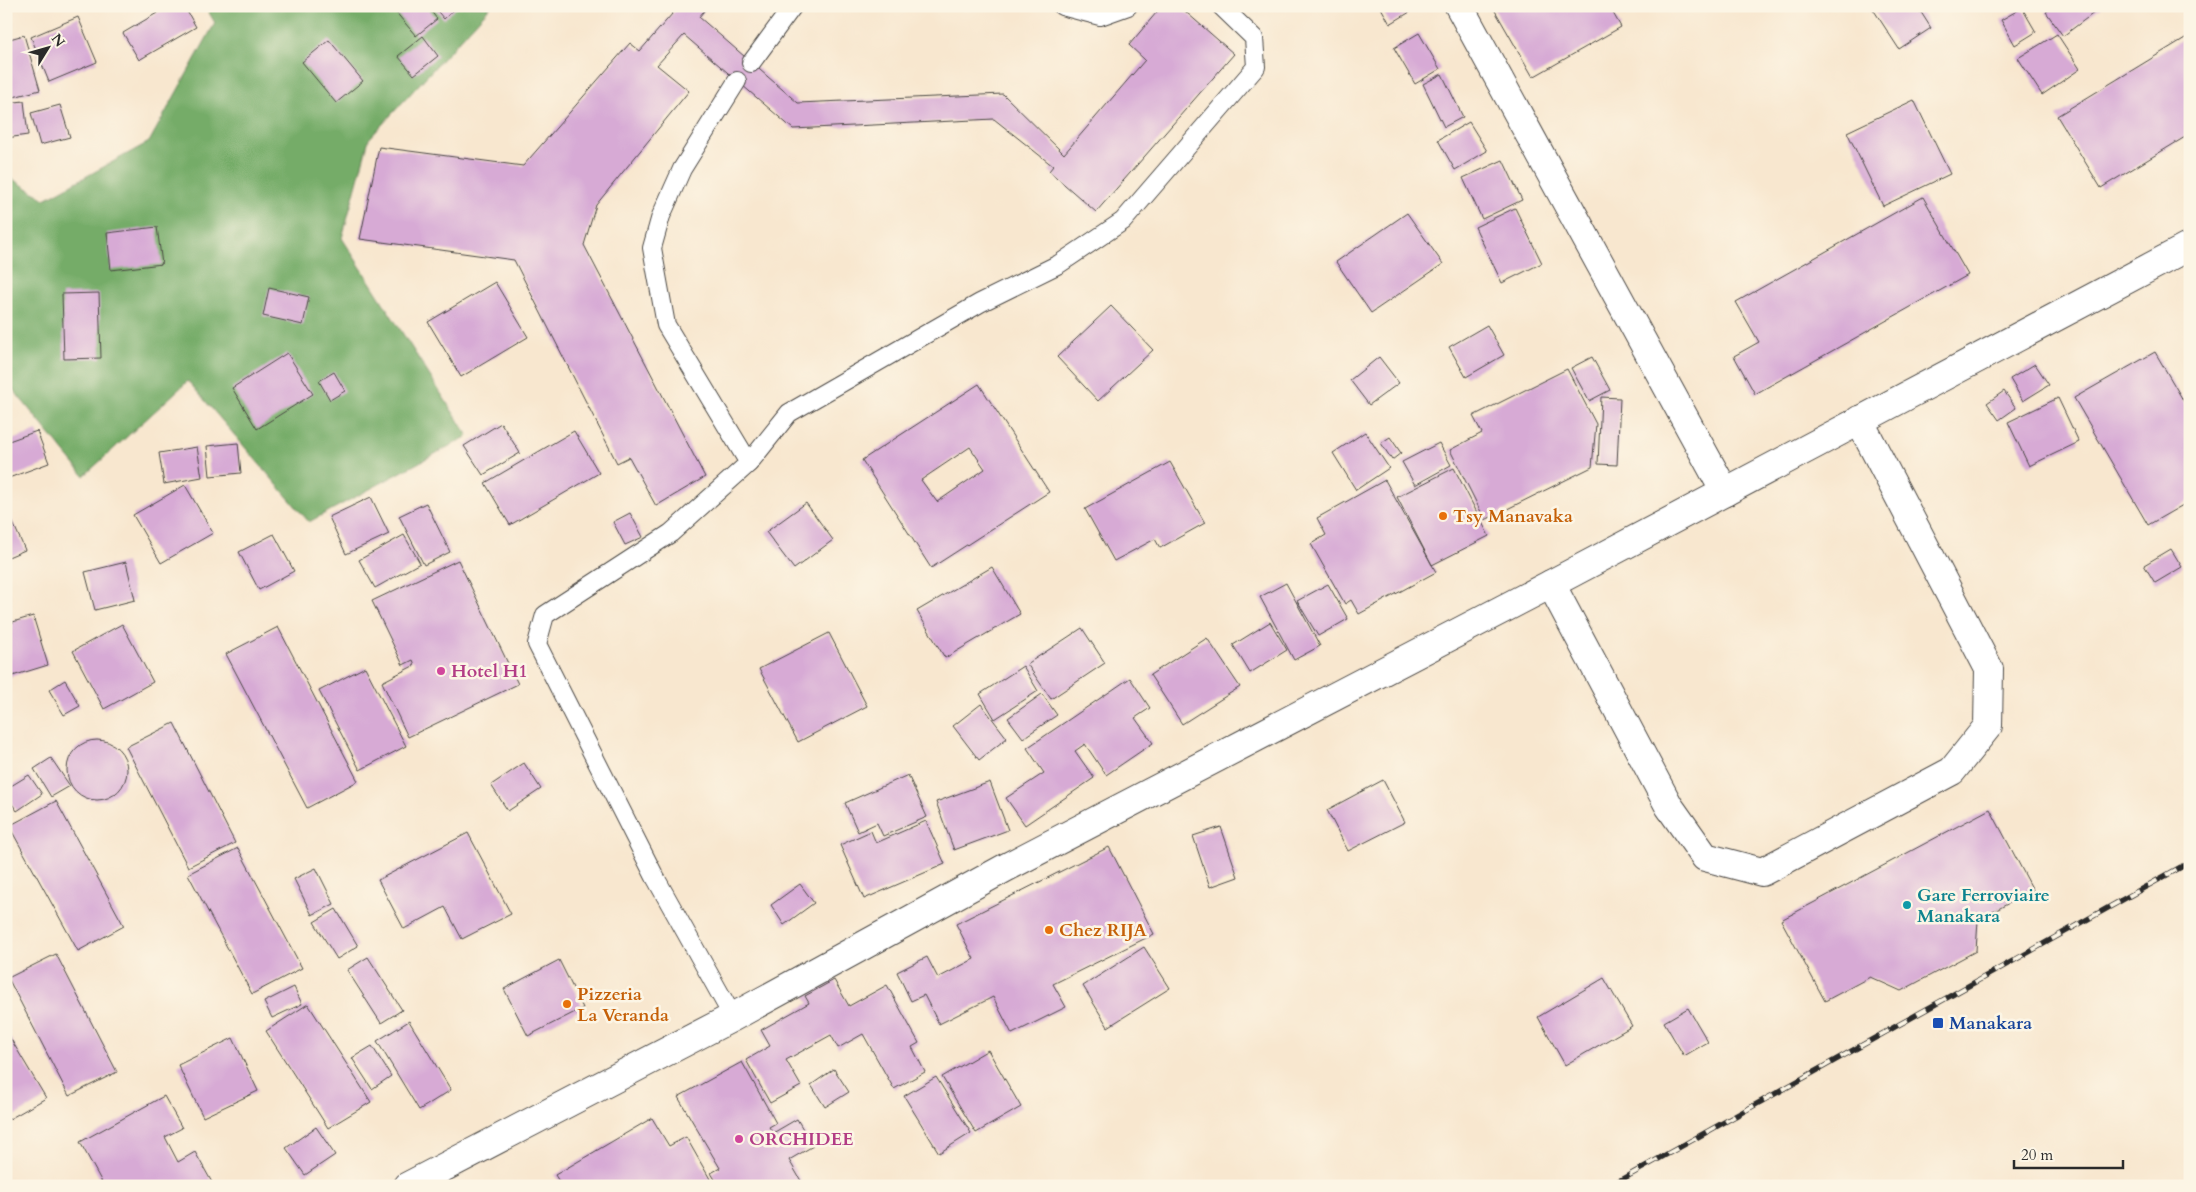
<svg xmlns="http://www.w3.org/2000/svg" width="2196" height="1192" font-family="Cardo,serif">
	<rect width="100%" height="100%" fill="#fcf5e5"/>
	<filter id="ink" filterUnits="userSpaceOnUse"><feTurbulence type="fractalNoise" baseFrequency=".02" numOctaves="2"/><feDisplacementMap in="SourceGraphic" scale="10" xChannelSelector="R" yChannelSelector="G"/><feConvolveMatrix kernelMatrix="1 2 1 2 8 2 1 2 1" color-interpolation-filters="sRGB"/></filter>
	<filter id="wash" filterUnits="userSpaceOnUse"><feTurbulence type="fractalNoise" baseFrequency=".0096" numOctaves="4" result="noise"/><feDisplacementMap in="SourceGraphic" scale="20" xChannelSelector="R" yChannelSelector="G"/><feGaussianBlur stdDeviation="1.12" result="paint"/><feColorMatrix in="noise" values="0 0 0 0 0 0 0 0 0 0 0 0 0 0 0 0 0 1.4 0 .05"/><feComposite in="paint" operator="in"/></filter>
	<g filter="url(#wash)">
		<rect width="100%" height="100%" fill="#f8e7cf"/>
		<!-- forest -->
		<polygon fill="#75ac68" stroke="#506c4a" points="205,6 491,6 369,139 342,238 468,436 309,522 188,381 84,476 6,381 6,175 45,199 149,142 215,23"/>
		<g id="blocks">
			<!-- building -->
			<g fill="#d7aad5" fill-rule="evenodd">
				<polygon points="169,6 184,6 196,27 139,60 123,33"/>
				<polygon points="399,6 427,6 437,19 416,36 394,10"/>
				<polygon points="433,6 458,6 444,19"/>
				<polygon points="679,6 708,6 699,17 798,103 1003,94 1064,154 1145,60 1129,45 1162,6 1179,6 1234,54 1096,212 1049,171 1053,166 994,119 793,129 684,35 657,65 689,91 596,205 584,245 705,477 656,506 629,457 617,463 514,260 360,239 379,147 523,166 630,43 640,51"/>
				<polygon points="1380,6 1407,6 1410,12 1390,24"/>
				<polygon points="1500,6 1609,6 1621,27 1533,77 1494,9"/>
				<polygon points="1871,6 1917,6 1931,28 1899,49"/>
				<polygon points="2054,6 2103,6 2063,36 2046,12"/>
				<polygon points="2022,8 2036,32 2015,45 2001,20"/>
				<polygon points="78,17 97,62 49,82 31,37"/>
				<polygon points="1419,33 1440,69 1415,84 1394,48"/>
				<polygon points="2057,34 2080,69 2042,95 2018,58"/>
				<polygon points="24,35 40,90 6,99 6,40"/>
				<polygon points="2190,35 2190,134 2101,188 2057,116"/>
				<polygon points="423,36 438,56 414,75 398,56"/>
				<polygon points="329,40 363,81 336,103 302,62"/>
				<polygon points="1442,74 1463,117 1444,127 1423,84"/>
				<polygon points="1914,100 1950,174 1883,206 1847,132"/>
				<polygon points="24,101 28,135 6,138 6,103"/>
				<polygon points="60,105 70,137 40,145 31,113"/>
				<polygon points="1469,122 1487,151 1455,170 1438,140"/>
				<polygon points="1503,160 1522,200 1482,219 1463,178"/>
				<polygon points="1923,197 1968,275 1755,394 1734,356 1759,342 1736,302"/>
				<polygon points="1515,208 1542,263 1502,283 1475,227"/>
				<polygon points="1407,213 1443,264 1371,313 1336,262"/>
				<polygon points="157,227 162,264 111,270 107,233"/>
				<polygon points="495,282 528,337 461,377 428,322"/>
				<polygon points="269,288 309,297 303,325 263,316"/>
				<polygon points="99,293 101,358 64,359 62,294"/>
				<polygon points="1111,306 1153,350 1098,401 1057,357"/>
				<polygon points="1487,325 1504,355 1466,377 1449,347"/>
				<polygon points="2155,352 2190,412 2190,501 2148,525 2074,398"/>
				<polygon points="287,353 313,394 257,429 232,388"/>
				<polygon points="1379,357 1399,383 1369,405 1350,380"/>
				<polygon points="1592,357 1610,390 1589,401 1571,368"/>
				<polygon points="2035,364 2049,385 2023,401 2010,379"/>
				<polygon points="1567,369 1596,424 1592,467 1485,520 1450,450 1482,433 1473,416"/>
				<polygon points="334,372 345,391 330,400 319,381"/>
				<path d="M979 384 1049 492 931 568 862 460ZM970 447 985 469 937 502 921 480Z"/>
				<polygon points="2004,391 2016,408 1999,420 1987,403"/>
				<polygon points="1601,397 1620,398 1617,465 1598,464"/>
				<polygon points="2058,398 2079,442 2029,466 2008,422"/>
				<polygon points="501,423 520,453 483,475 464,446"/>
				<polygon points="37,431 49,463 6,479 6,442"/>
				<polygon points="574,431 599,473 510,525 485,483"/>
				<polygon points="1365,432 1389,468 1356,490 1333,453"/>
				<polygon points="1390,437 1401,453 1392,460 1381,443"/>
				<polygon points="238,443 241,473 210,476 207,446"/>
				<polygon points="1439,443 1451,465 1415,485 1402,462"/>
				<polygon points="197,447 202,477 164,484 159,453"/>
				<polygon points="1170,462 1205,523 1160,548 1155,539 1114,561 1085,509"/>
				<polygon points="1454,468 1489,536 1432,565 1397,497"/>
				<polygon points="1385,480 1436,572 1359,614 1351,600 1345,604 1311,544 1326,535 1317,518"/>
				<polygon points="185,485 213,533 161,563 133,515"/>
				<polygon points="371,497 389,534 346,554 329,517"/>
				<polygon points="426,503 450,552 424,565 399,516"/>
				<polygon points="806,503 833,540 794,569 766,532"/>
				<polygon points="6,507 25,550 6,558"/>
				<polygon points="630,513 643,537 625,545 613,522"/>
				<polygon points="274,534 294,571 259,590 239,552"/>
				<polygon points="404,535 420,563 375,588 359,560"/>
				<polygon points="2171,549 2182,567 2155,583 2144,565"/>
				<polygon points="458,560 518,684 408,737 382,682 415,665 413,660 403,665 372,601"/>
				<polygon points="126,562 135,600 95,610 85,572"/>
				<polygon points="992,567 1020,614 945,658 917,611"/>
				<polygon points="1286,583 1320,646 1294,660 1260,597"/>
				<polygon points="1328,584 1348,619 1318,636 1297,601"/>
				<polygon points="33,616 48,665 6,678 6,624"/>
				<polygon points="1270,622 1287,650 1250,673 1233,645"/>
				<polygon points="122,624 153,682 104,709 73,651"/>
				<polygon points="278,627 358,781 307,808 226,654"/>
				<polygon points="1082,628 1105,663 1051,699 1027,664"/>
				<polygon points="829,633 867,706 798,742 759,669"/>
				<polygon points="1207,638 1240,687 1182,724 1150,675"/>
				<polygon points="1023,666 1038,691 995,719 980,694"/>
				<polygon points="365,667 406,746 360,770 319,691"/>
				<polygon points="1130,678 1150,708 1135,718 1153,743 1106,775 1085,744 1075,751 1094,778 1025,825 1006,798 1044,773 1027,748"/>
				<polygon points="65,680 80,706 64,715 49,690"/>
				<polygon points="1042,694 1057,715 1023,738 1008,718"/>
				<polygon points="981,704 1007,738 979,760 953,726"/>
				<polygon points="174,723 235,843 188,867 126,747"/>
				<circle cx="97" cy="770" r="30"/>
				<polygon points="51,758 70,786 51,797 34,769"/>
				<polygon points="524,763 541,789 508,811 491,785"/>
				<polygon points="29,775 42,794 17,811 6,795 6,789"/>
				<polygon points="908,775 927,817 883,836 877,823 858,832 845,803"/>
				<polygon points="1383,780 1405,822 1348,851 1327,810"/>
				<polygon points="990,782 1008,830 954,850 936,802"/>
				<polygon points="56,801 124,926 78,951 9,826"/>
				<polygon points="1990,809 2033,890 1978,920 1976,951 1901,991 1870,977 1825,1001 1781,920"/>
				<polygon points="926,821 945,864 864,899 840,845 871,831 876,843"/>
				<polygon points="1221,827 1238,877 1210,887 1193,836"/>
				<polygon points="468,833 511,914 462,939 445,907 404,929 378,880"/>
				<polygon points="1109,847 1154,934 1053,984 1066,1007 1012,1034 993,997 939,1024 924,995 911,1001 897,972 927,957 938,978 974,959 956,924"/>
				<polygon points="238,848 302,968 252,994 188,874"/>
				<polygon points="316,868 334,904 312,915 294,879"/>
				<polygon points="800,884 814,903 784,925 771,905"/>
				<polygon points="336,909 358,946 337,959 314,922"/>
				<polygon points="1144,947 1170,988 1108,1027 1083,986"/>
				<polygon points="56,954 117,1072 69,1096 8,978"/>
				<polygon points="368,957 402,1010 381,1023 347,970"/>
				<polygon points="559,960 583,1008 528,1036 504,989"/>
				<polygon points="1604,978 1632,1026 1565,1065 1538,1017"/>
				<polygon points="834,980 849,1006 887,985 919,1043 912,1047 925,1072 894,1089 863,1034 838,1048 831,1035 786,1060 801,1086 770,1103 746,1060 770,1046 761,1030 809,1003 805,996"/>
				<polygon points="294,987 302,1004 272,1018 264,1002"/>
				<polygon points="308,1004 371,1102 328,1128 266,1031"/>
				<polygon points="1688,1008 1708,1042 1684,1056 1664,1022"/>
				<polygon points="409,1021 451,1090 419,1110 377,1041"/>
				<polygon points="6,1031 46,1098 6,1121"/>
				<polygon points="233,1038 258,1091 203,1117 178,1065"/>
				<polygon points="372,1046 391,1076 372,1089 352,1058"/>
				<polygon points="988,1050 1021,1107 976,1133 942,1077"/>
				<polygon points="742,1062 776,1123 769,1127 773,1133 797,1119 813,1146 789,1160 804,1186 719,1186 711,1173 720,1168 678,1097"/>
				<polygon points="834,1069 849,1092 825,1107 811,1085"/>
				<polygon points="936,1077 971,1133 939,1153 904,1096"/>
				<polygon points="164,1096 182,1128 165,1137 178,1162 195,1152 214,1186 104,1186 80,1142"/>
				<polygon points="652,1118 669,1146 686,1137 714,1186 562,1186 555,1175"/>
				<polygon points="316,1127 335,1155 305,1175 286,1148"/>
			</g>
		</g>
	</g>
	<g filter="url(#ink)">
		<use href="#blocks" fill-opacity="0" stroke="#4a4744" stroke-width="1"/>
		<g fill="none" stroke-linecap="round" stroke-linejoin="round">
			<!-- service casing -->
			<g stroke="#4a4744" stroke-width="20">
				<g id="service">
					<polyline points="1062,6 1100,16 1128,6"/>
					<polyline points="751,63 793,6"/>
					<polyline points="749,463 789,413 980,303 1059,264 1123,221 1256,67 1254,38 1221,6"/>
					<polyline points="733,1017 655,877 537,644 545,615 671,533 749,463 666,325 652,248 661,216 682,169 737,81"/>
				</g>
			</g>
			<!-- minor casing -->
			<g stroke="#4a4744" stroke-width="30">
				<g id="minor">
					<polyline points="1459,6 1725,492"/>
					<polyline points="1551,584 1669,806 1705,857 1762,872 1952,771 1988,726 1989,669 1859,420"/>
				</g>
			</g>
			<!-- secondary casing -->
			<g stroke="#4a4744" stroke-width="30">
				<polyline id="secondary" points="408,1186 733,1017 1005,868 1551,584 2190,246"/>
			</g>
			<!-- service -->
			<use href="#service" stroke="#fff" stroke-width="18"/>
			<!-- minor -->
			<use href="#minor" stroke="#fff" stroke-width="28"/>
			<!-- secondary -->
			<use href="#secondary" stroke="#fff" stroke-width="28"/>
			<!-- rail casing -->
			<g stroke="#2b2b2b" stroke-width="5.5">
				<polyline id="rail" points="1610,1186 2190,862"/>
			</g>
			<!-- rail -->
			<use href="#rail" stroke="#fcf5e5" stroke-width="4" stroke-dasharray="11" stroke-linecap="butt"/>
		</g>
	</g>
	<!-- markers -->
	<g fill="#e8710a" stroke="#fcf5e5" stroke-width="2">
		<circle cx="1443" cy="516" r="5"/>
		<circle cx="1049" cy="930" r="5"/>
		<circle cx="567" cy="1004" r="5"/>
	</g>
	<g fill="#d1479c" stroke="#fcf5e5" stroke-width="2">
		<circle cx="441" cy="671" r="5"/>
		<circle cx="739" cy="1139" r="5"/>
	</g>
	<circle fill="#0f9aa8" stroke="#fcf5e5" stroke-width="2" cx="1907" cy="905" r="5"/>
	<rect fill="#1a4fb4" stroke="#fcf5e5" stroke-width="2" x="1932" y="1017" width="12" height="12" rx="2.5"/>
	<g text-anchor="middle" dominant-baseline="central" stroke-width="5" stroke-linejoin="round" paint-order="stroke">
		<!-- food labels -->
		<g font-size="18" font-weight="bold" fill="#c56008" stroke="#fcf5e5" text-anchor="start">
			<text x="1453" y="516">Tsy Manavaka</text>
			<text x="1059" y="930">Chez RIJA</text>
			<text x="577" y="994">Pizzeria<tspan x="577" dy="21">La Veranda</tspan></text>
		</g>
		<!-- hotel labels -->
		<g font-size="18" font-weight="bold" fill="#b23c85" stroke="#fcf5e5" text-anchor="start">
			<text x="451" y="671">Hotel H1</text>
			<text x="749" y="1139">ORCHIDEE</text>
		</g>
		<!-- culture labels -->
		<g font-size="18" font-weight="bold" fill="#0d838f" stroke="#fcf5e5" text-anchor="start">
			<text x="1917" y="895">Gare Ferroviaire<tspan x="1917" dy="21">Manakara</tspan></text>
		</g>
		<!-- transit labels -->
		<g font-size="18" font-weight="bold" fill="#164399" stroke="#fcf5e5" text-anchor="start">
			<text x="1949" y="1023">Manakara</text>
		</g>
	</g>
	<!-- margin -->
	<rect width="2196" height="1192" fill="none" stroke="#fcf5e5" stroke-width="25"/>
	<!-- north arrow -->
	<g transform="translate(48 48) rotate(53)" stroke="#fcf5e5" stroke-width="4" paint-order="stroke">
	<path d="M0-4L9 19L0 12L-9 19Z" fill="#2b2b2b"/>
	<text y="-8" font-size="14" font-weight="bold" text-anchor="middle" fill="#2b2b2b">N</text>
	</g>
	<!-- scale -->
	<path d="M2014 1160v8h109v-8" fill="none" stroke="#2b2b2b" stroke-width="2.5"/>
	<text x="2021" y="1160" font-size="15" fill="#2b2b2b" stroke="#fcf5e5" stroke-width="4" paint-order="stroke">20 m</text>
</svg>
